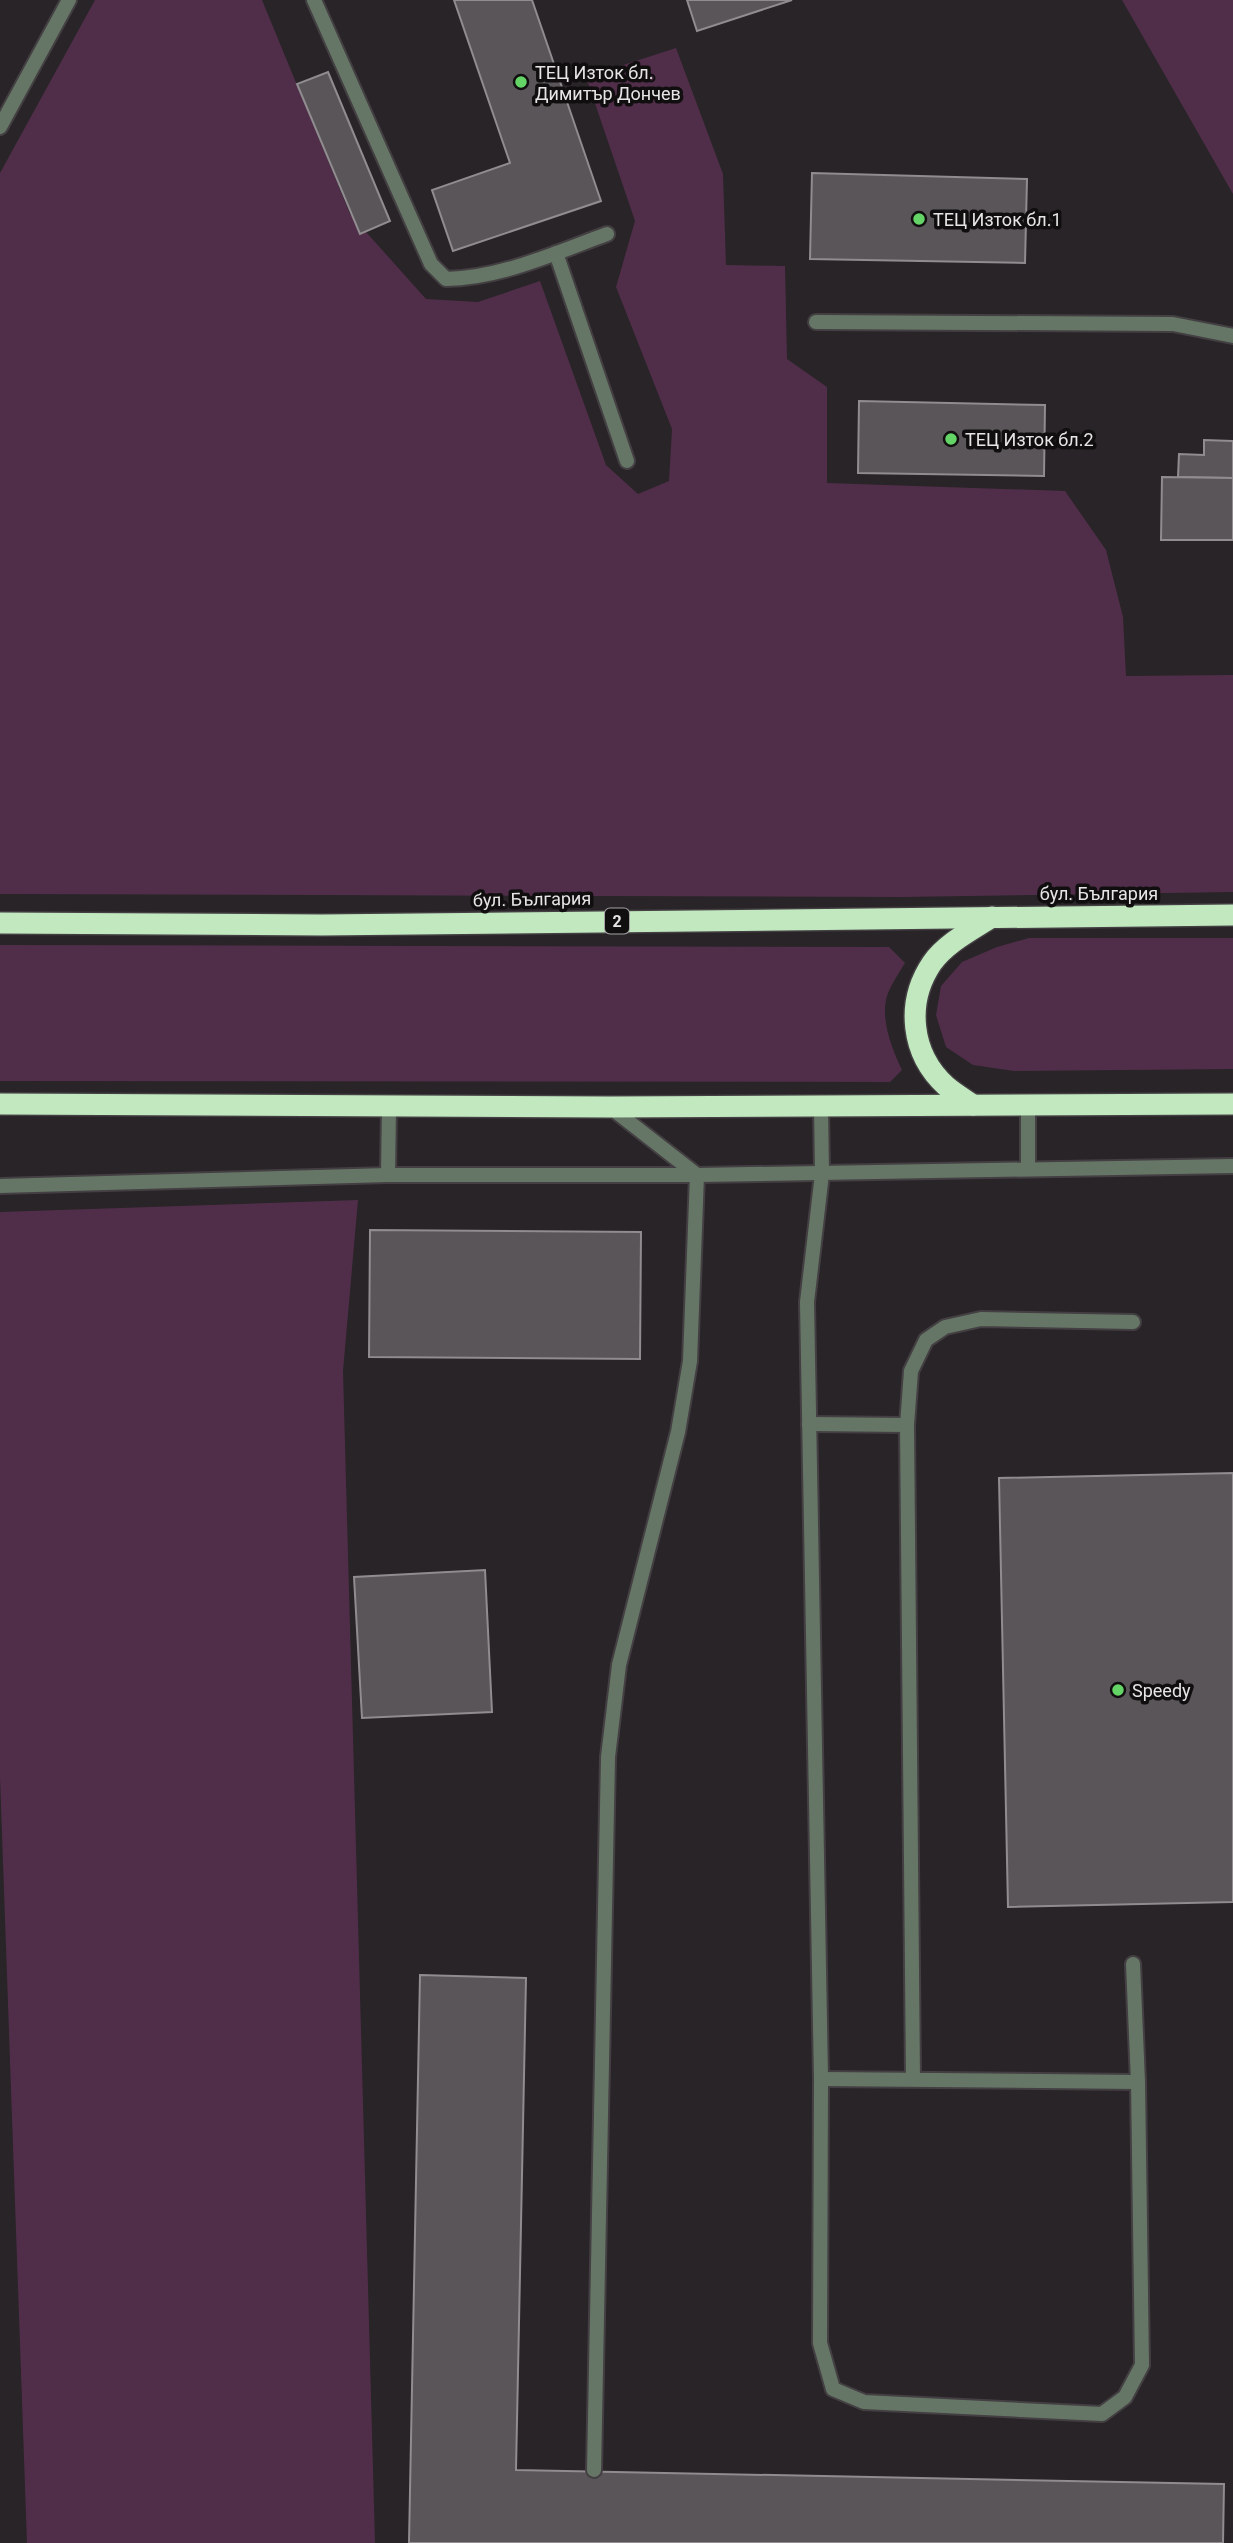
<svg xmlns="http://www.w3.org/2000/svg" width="1233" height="2543" font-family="Roboto,sans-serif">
	<rect width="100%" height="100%" fill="#282427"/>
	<!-- green -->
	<g fill="#502e49">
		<polygon points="95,0 262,0 350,214 426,299 478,302 540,281 606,465 638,494 669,481 672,429 616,287 635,221 586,77 676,48 723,174 726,265 785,266 787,359 827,387 827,483 1065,491 1106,550 1123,617 1126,676 1233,675 1233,892 903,897 0,894 0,173"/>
		<polygon points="1122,0 1233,0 1233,194"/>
		<polygon points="1029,938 1233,938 1233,1069 1014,1071 973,1065 946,1047 936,1015 941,986 962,962 997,947"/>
		<path d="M0 945 889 947 905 963C899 973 892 983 888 993 879 1017 892 1049 902 1070L890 1082 0 1081Z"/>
		<polygon points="358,1200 343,1371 375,2543 27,2543 0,1777 0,1212"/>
	</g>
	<!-- building -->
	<g fill="#595558" stroke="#908c8f" stroke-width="2">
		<polygon points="454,0 532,0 601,201 453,251 432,190 510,163"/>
		<polygon points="687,0 792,0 697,31"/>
		<polygon points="328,72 390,221 360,234 297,84"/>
		<polygon points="812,173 1027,179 1025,263 810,259"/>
		<polygon points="859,401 1045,405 1044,476 858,473"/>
		<polygon points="1204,440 1233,441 1233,478 1178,477 1179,454 1204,455"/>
		<polygon points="1162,477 1233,478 1233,540 1161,540"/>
		<polygon points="370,1230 641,1232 640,1359 369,1357"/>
		<polygon points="1233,1473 1233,1902 1008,1907 999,1478"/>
		<polygon points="485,1570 492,1712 362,1718 354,1577"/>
		<polygon points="420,1975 526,1978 516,2470 1224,2484 1223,2543 409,2543"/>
	</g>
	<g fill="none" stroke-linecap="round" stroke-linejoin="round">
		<!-- lane casing -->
		<g stroke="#433f42" stroke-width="18">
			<g id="lane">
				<path d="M314 0 431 264 446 279C501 278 555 253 607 234"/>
				<polyline points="556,253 627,461"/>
				<polyline points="816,322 1173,324 1233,336"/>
				<polyline points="821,1105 822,1174 807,1302 821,2079 820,2343 833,2389 864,2402 1102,2414 1125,2397 1142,2365 1138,2082 1133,1964"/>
				<polyline points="1028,1169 1028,1104"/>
				<polyline points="388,1175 389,1106"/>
				<polyline points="0,1186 388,1175 697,1175 1233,1166"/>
				<polyline points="809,1424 907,1425"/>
				<polyline points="821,2079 1138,2082"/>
				<polyline points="913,2079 907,1425 911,1371 926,1340 945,1327 981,1319 1133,1322"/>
				<polyline points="594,2470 608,1757 619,1665 678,1432 690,1361 697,1175 610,1107"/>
			</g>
		</g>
		<!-- street casing -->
		<g stroke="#433f42" stroke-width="18">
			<polyline id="street" points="0,127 69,0"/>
		</g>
		<!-- highway casing -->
		<g stroke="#433f42" stroke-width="24">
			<g id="highway">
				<polyline points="0,923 322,925 1233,915"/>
				<polyline points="0,1104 610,1107 1233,1104"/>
				<path d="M973 1105C964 1099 954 1093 946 1086 911 1054 905 1003 932 963 946 943 972 930 992 917"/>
			</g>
		</g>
		<!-- lane -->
		<use href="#lane" stroke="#667666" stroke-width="14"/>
		<!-- street -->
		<use href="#street" stroke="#667666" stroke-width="14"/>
		<!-- highway -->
		<use href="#highway" stroke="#c1e8bf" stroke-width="21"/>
	</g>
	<!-- markers -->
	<g fill="#65d467" stroke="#100e0f" stroke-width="2.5">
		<circle cx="521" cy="82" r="7"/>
		<circle cx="919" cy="219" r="7"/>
		<circle cx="951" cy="439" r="7"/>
		<circle cx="1118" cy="1690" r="7"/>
	</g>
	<g text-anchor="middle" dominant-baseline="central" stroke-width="7" stroke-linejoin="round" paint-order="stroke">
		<!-- shield labels -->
		<rect fill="#100e0f" stroke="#a6a4a6" stroke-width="2" x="605" y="908.5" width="24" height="25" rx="5"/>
		<g font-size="16" font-weight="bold" fill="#e7e5e6">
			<text x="617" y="921">2</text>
		</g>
		<!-- poi labels -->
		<g font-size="18" fill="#e7e5e6" stroke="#100e0f" text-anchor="start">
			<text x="535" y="72">ТЕЦ Изток бл.<tspan x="535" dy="21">Димитър Дончев</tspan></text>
			<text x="933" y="219">ТЕЦ Изток бл.1</text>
			<text x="965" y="439">ТЕЦ Изток бл.2</text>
			<text x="1132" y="1690">Speedy</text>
		</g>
		<!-- street labels -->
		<g font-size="18" fill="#e7e5e6" stroke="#100e0f">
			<text x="1099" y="893">бул. България</text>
			<text transform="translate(532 899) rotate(-1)">бул. България</text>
		</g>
	</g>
</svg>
